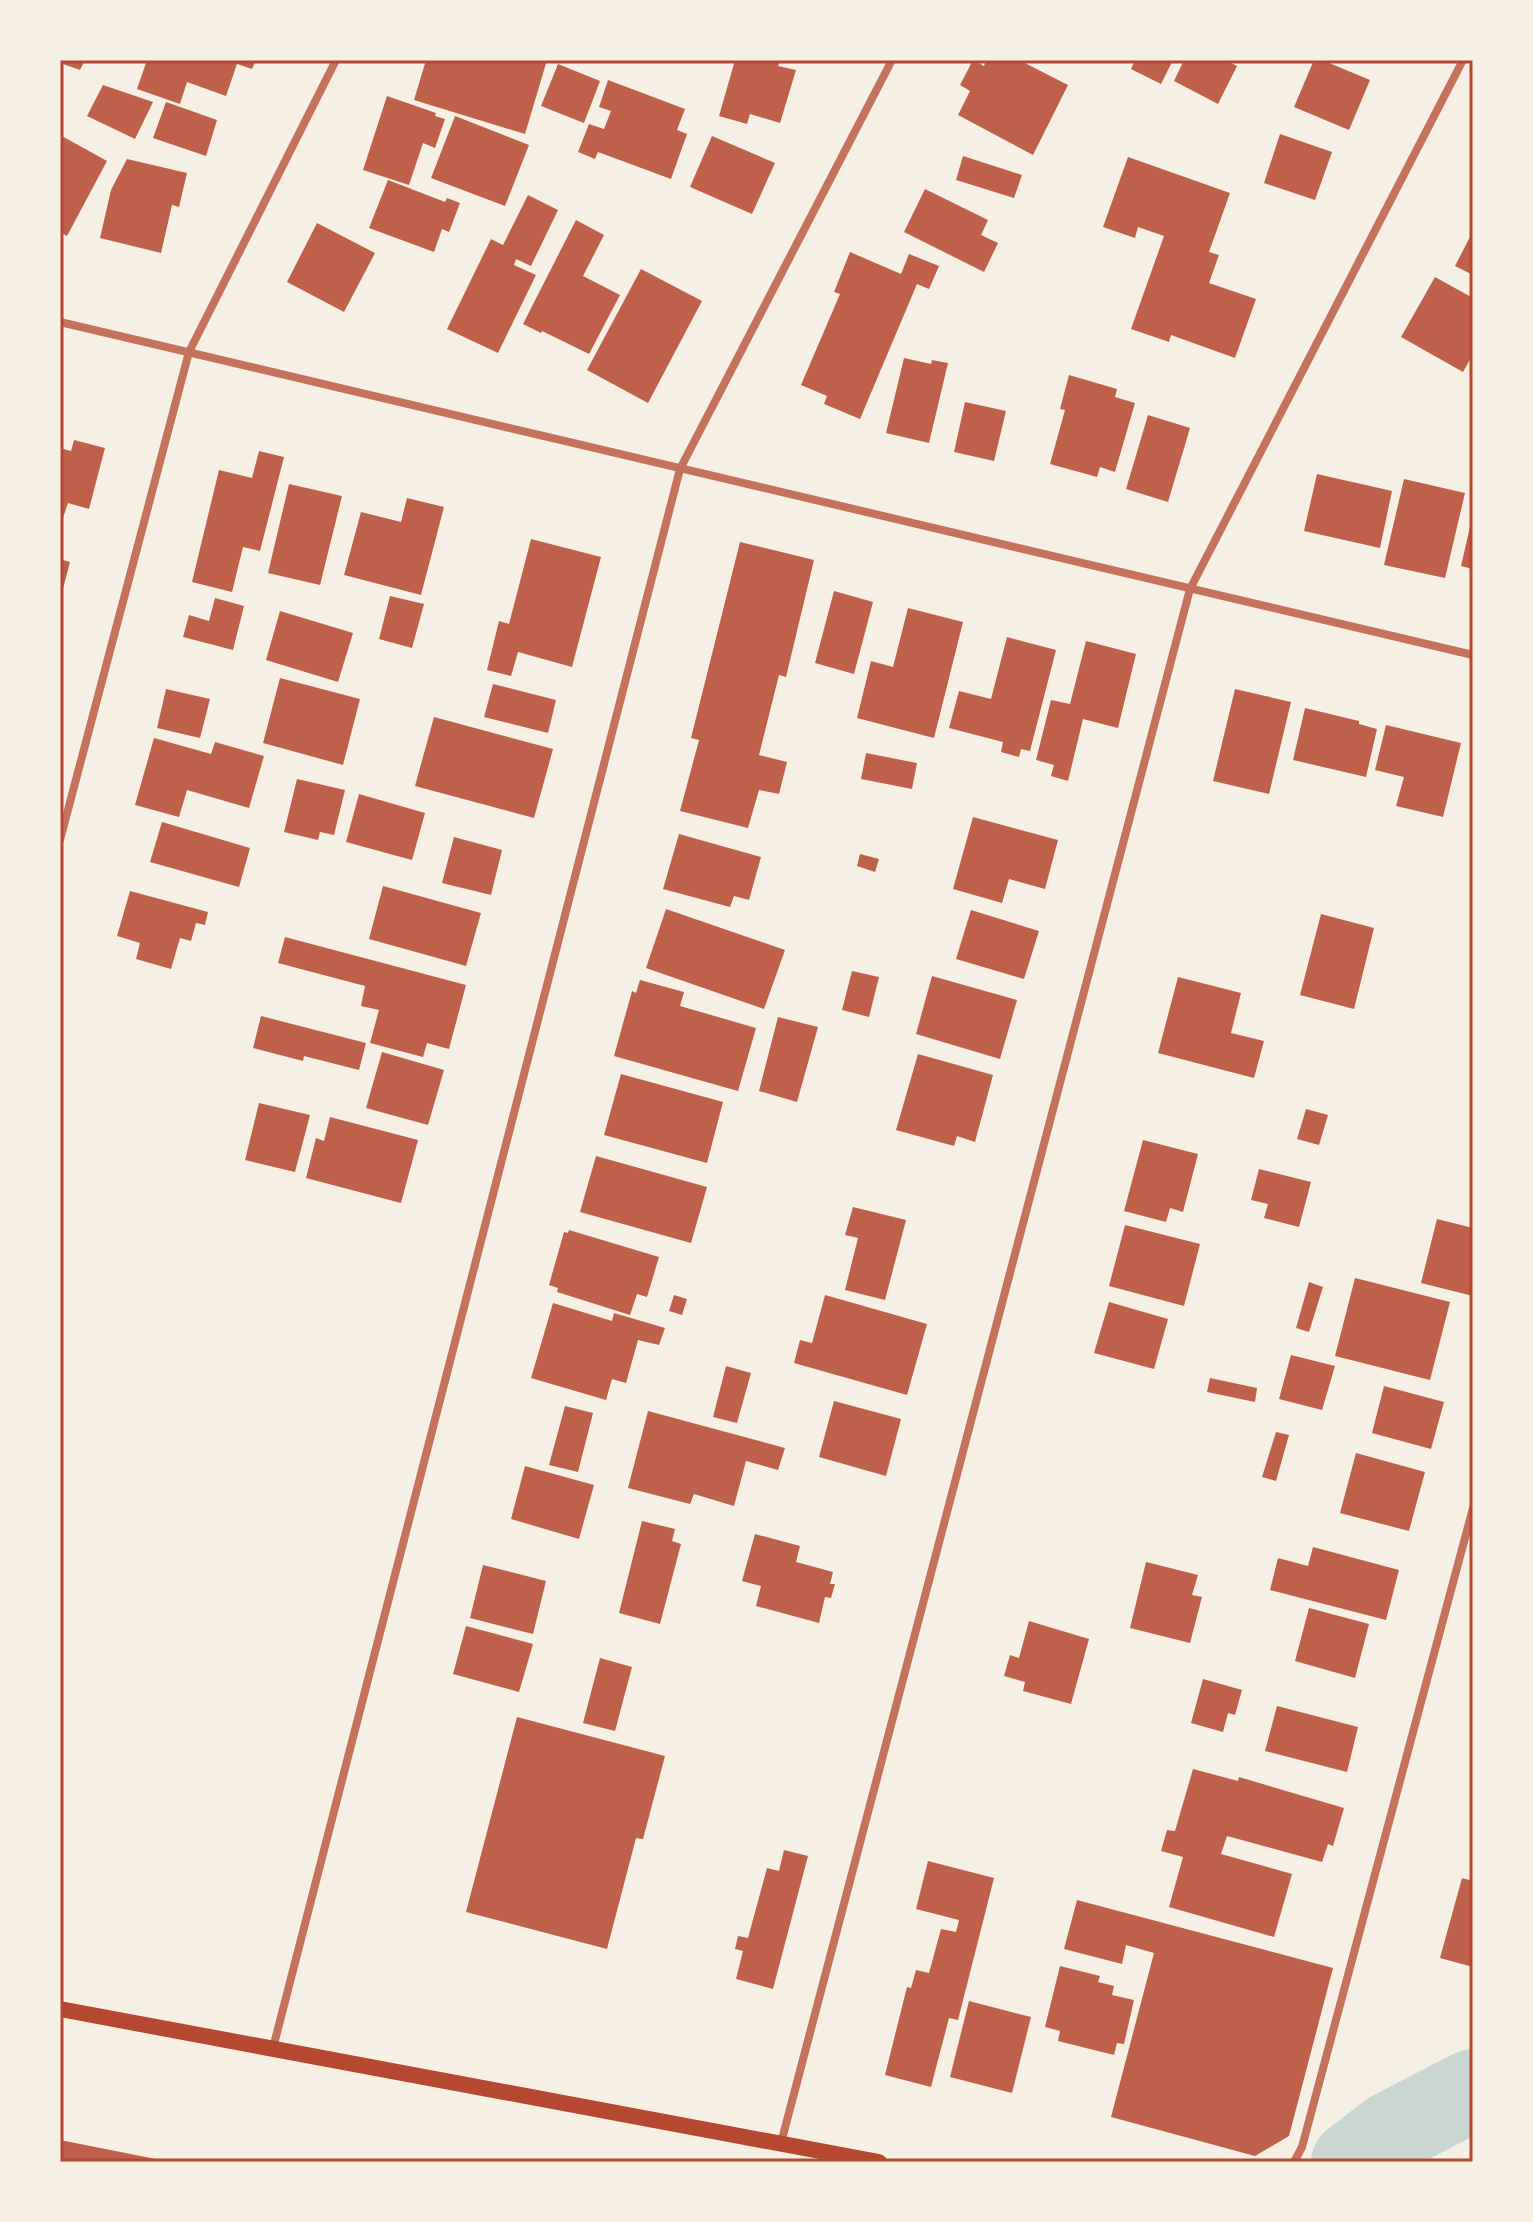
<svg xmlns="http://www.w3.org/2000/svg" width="1533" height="2222" font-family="'Titillium Web',sans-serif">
	<rect width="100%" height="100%" fill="#f6efe4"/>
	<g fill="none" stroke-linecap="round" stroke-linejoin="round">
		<!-- river -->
		<polyline stroke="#c9d6d2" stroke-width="82" points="1352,2162 1390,2133 1473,2090"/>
	</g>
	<!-- building -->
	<g fill="#bf614a">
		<polygon points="60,60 85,60 80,70 60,63"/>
		<polygon points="147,60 256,60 252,69 237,64 226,96 187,82 180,104 137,89"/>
		<polygon points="426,60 547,60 525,134 414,100"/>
		<polygon points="735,60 777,60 780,61 778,66 796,70 780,123 750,114 747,124 719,116"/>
		<polygon points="973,60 984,66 986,60 1019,60 1068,85 1033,155 958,115 970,91 960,85"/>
		<polygon points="1135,60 1173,60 1161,84 1131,69"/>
		<polygon points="1184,60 1225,60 1237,66 1218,104 1174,81"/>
		<polygon points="1314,60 1322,60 1370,80 1349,130 1294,107"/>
		<polygon points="558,64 600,81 584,123 541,106"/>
		<polygon points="608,80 685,109 677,130 687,134 671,179 598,152 595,159 578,152 589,124 604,129 611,111 599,107"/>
		<polygon points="103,85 153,102 135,139 87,116"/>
		<polygon points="387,96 436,113 435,116 445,119 435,148 423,143 409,185 363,170"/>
		<polygon points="166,102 217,120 206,156 153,138"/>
		<polygon points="455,116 529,145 505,206 431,178"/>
		<polygon points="1280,134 1332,152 1315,200 1264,183"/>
		<polygon points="60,135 107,161 67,236 60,232"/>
		<polygon points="712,136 775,163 752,214 690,187"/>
		<polygon points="963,156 1022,175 1014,198 956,180"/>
		<polygon points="1128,157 1230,193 1209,252 1219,255 1209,283 1256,299 1235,358 1171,335 1169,342 1131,329 1164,236 1138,227 1135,238 1103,227"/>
		<polygon points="127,159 187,173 179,207 172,205 161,253 100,238 111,190"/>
		<polygon points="388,180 445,202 447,198 460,203 449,232 442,229 434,252 369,228"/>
		<polygon points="925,189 988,220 981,235 998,243 984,272 904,232"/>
		<polygon points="528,195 558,210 531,266 516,259 514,265 536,275 498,353 447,329 491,239 503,245"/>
		<polygon points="576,220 604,235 583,276 620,295 589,354 542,331 541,333 523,324"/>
		<polygon points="317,223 375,253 344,312 287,282"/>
		<polygon points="1473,231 1473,275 1455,266"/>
		<polygon points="850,252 901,274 909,254 939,266 929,289 917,284 860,419 824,404 827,396 801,385 840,294 834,292"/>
		<polygon points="641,269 702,301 648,403 587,370"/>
		<polygon points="1435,277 1473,298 1473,316 1471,319 1473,320 1473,354 1463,372 1401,337"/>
		<polygon points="904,358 931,364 932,360 948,363 929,443 886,433"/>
		<polygon points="1069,375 1117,389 1115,397 1135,403 1115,472 1100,467 1097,477 1050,464 1065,410 1060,409"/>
		<polygon points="965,402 1006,411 994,461 954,452"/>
		<polygon points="1148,415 1190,428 1168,502 1126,489"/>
		<polygon points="74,440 105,448 89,509 68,503 60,527 60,448 71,451"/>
		<polygon points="259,451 284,457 260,551 243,547 232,592 192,582 219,470 252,478"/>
		<polygon points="1317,474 1392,491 1380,548 1304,531"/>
		<polygon points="1404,479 1465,493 1445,578 1384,565"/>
		<polygon points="289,484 342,496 320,585 268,573"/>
		<polygon points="407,498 444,507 421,595 344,575 361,512 401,522"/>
		<polygon points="1472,518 1473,518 1473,569 1461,566"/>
		<polygon points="531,539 601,557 572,667 518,652 511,676 487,670 499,621 509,624"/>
		<polygon points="740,542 814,560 786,677 779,675 759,755 787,762 779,794 759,790 748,828 680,811 699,740 691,738"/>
		<polygon points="60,559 70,562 61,596 60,596"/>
		<polygon points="834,591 873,602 854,674 815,663"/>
		<polygon points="390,596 424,604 412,648 379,639"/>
		<polygon points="215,598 244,606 233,650 183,637 189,615 209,621"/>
		<polygon points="908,608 963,622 934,738 857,718 871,661 893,667"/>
		<polygon points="280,611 353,633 338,682 266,660"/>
		<polygon points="1007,637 1056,650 1030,751 1021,749 1019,757 1001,752 1003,742 949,728 959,691 991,699"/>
		<polygon points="1086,641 1136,654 1118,728 1083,719 1068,781 1051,776 1054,765 1036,760 1051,700 1070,704"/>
		<polygon points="280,678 360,699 343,765 263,743"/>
		<polygon points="493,684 556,700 548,733 484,717"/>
		<polygon points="166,689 210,699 200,738 157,728"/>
		<polygon points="1235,689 1291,702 1269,794 1213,781"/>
		<polygon points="1305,708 1359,721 1359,724 1377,729 1366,777 1293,760"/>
		<polygon points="434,717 553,749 534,818 415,786"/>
		<polygon points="1386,725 1461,743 1443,817 1396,806 1404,777 1375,770"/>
		<polygon points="154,738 211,754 215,742 264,756 249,808 187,790 179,817 135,805"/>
		<polygon points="866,753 917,763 912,789 861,779"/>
		<polygon points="297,779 345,790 334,835 320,832 318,840 284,832"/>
		<polygon points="359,794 425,813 412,860 346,842"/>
		<polygon points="973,817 1058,840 1045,889 1009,879 1002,903 953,889"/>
		<polygon points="162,822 250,848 239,887 150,862"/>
		<polygon points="679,834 761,857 749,900 734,896 730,907 663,889"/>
		<polygon points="454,837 502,850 491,895 442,883"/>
		<polygon points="860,854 879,859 875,872 857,866"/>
		<polygon points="383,886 481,913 466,966 369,939"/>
		<polygon points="130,891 208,912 205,925 196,923 191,941 180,938 171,969 136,959 140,943 117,936"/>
		<polygon points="666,909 785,950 764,1009 646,968"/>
		<polygon points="971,910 1039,931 1024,979 956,959"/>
		<polygon points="1321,914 1374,928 1354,1009 1300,995"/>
		<polygon points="285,937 466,985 449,1049 427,1043 423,1057 370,1043 379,1010 361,1006 365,986 278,963"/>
		<polygon points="852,971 879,977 869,1017 842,1010"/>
		<polygon points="932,976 1017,1000 1000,1059 916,1034"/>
		<polygon points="1178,977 1241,993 1231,1033 1264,1041 1254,1078 1158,1053"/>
		<polygon points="640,980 684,992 680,1006 756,1028 738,1091 614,1056 632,991 636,993"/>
		<polygon points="261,1016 366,1043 359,1070 304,1056 303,1061 253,1048"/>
		<polygon points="778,1017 818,1027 797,1102 759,1091"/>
		<polygon points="382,1052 444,1070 428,1125 366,1108"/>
		<polygon points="918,1054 993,1075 975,1142 957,1136 954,1146 896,1130"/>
		<polygon points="621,1074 723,1102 707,1163 604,1135"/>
		<polygon points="259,1103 310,1115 295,1172 245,1160"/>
		<polygon points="1306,1109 1328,1115 1319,1145 1297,1139"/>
		<polygon points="330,1117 418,1140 401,1203 306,1178 316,1138 324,1141"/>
		<polygon points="1143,1140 1198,1154 1183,1212 1170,1208 1166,1222 1124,1211"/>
		<polygon points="596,1156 707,1187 691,1243 580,1212"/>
		<polygon points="1259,1169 1311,1182 1299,1227 1264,1218 1268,1204 1251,1200"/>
		<polygon points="853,1207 906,1220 885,1300 845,1290 858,1238 845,1235"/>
		<polygon points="1437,1219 1473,1228 1473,1296 1421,1283"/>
		<polygon points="1125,1225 1200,1244 1184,1306 1109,1286"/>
		<polygon points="569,1230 659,1257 647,1297 637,1294 630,1315 557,1292 558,1288 549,1285 564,1232 568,1233"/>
		<polygon points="1355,1278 1450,1302 1430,1380 1335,1356"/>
		<polygon points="1309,1282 1323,1287 1309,1332 1296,1328"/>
		<polygon points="674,1295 687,1299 682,1315 669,1311"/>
		<polygon points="825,1295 927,1324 907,1395 794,1363 800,1340 812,1343"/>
		<polygon points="1109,1302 1168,1319 1154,1369 1094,1353"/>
		<polygon points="553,1303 612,1321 614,1313 665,1328 659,1345 638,1340 626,1383 612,1379 606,1400 531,1378"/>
		<polygon points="1291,1355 1335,1366 1322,1410 1279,1399"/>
		<polygon points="726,1366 751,1373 737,1423 713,1417"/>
		<polygon points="1210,1378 1257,1388 1255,1402 1207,1392"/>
		<polygon points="1384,1386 1444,1402 1431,1449 1372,1433"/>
		<polygon points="834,1401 901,1419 886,1476 819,1457"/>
		<polygon points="565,1406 593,1413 578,1472 549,1465"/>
		<polygon points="648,1411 785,1448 778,1470 746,1461 734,1506 694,1494 690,1504 628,1488"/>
		<polygon points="1276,1432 1289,1435 1276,1481 1262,1477"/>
		<polygon points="1356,1453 1425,1472 1409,1531 1340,1513"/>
		<polygon points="525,1466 594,1485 579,1539 511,1519"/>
		<polygon points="642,1521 675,1529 672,1541 681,1544 660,1624 619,1613"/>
		<polygon points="755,1534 800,1546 796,1562 833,1572 830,1584 835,1584 831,1598 825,1597 819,1623 756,1606 761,1586 742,1581"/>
		<polygon points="1313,1547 1399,1570 1386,1620 1270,1590 1278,1558 1308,1566"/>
		<polygon points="1146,1562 1198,1575 1192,1595 1202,1597 1190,1643 1130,1628"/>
		<polygon points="483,1565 546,1581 533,1634 470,1618"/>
		<polygon points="1309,1608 1369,1624 1355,1678 1295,1661"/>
		<polygon points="1029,1621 1089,1639 1071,1704 1023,1691 1025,1682 1004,1676 1010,1655 1019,1658"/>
		<polygon points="466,1626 533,1644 519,1692 453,1674"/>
		<polygon points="600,1658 632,1667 615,1731 583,1723"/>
		<polygon points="1203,1679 1242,1690 1235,1715 1228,1713 1223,1732 1191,1723"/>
		<polygon points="1277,1706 1358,1727 1347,1772 1265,1751"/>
		<polygon points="517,1717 665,1756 643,1839 636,1838 607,1949 466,1912"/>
		<polygon points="1193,1769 1238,1781 1239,1777 1344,1808 1333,1846 1328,1844 1322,1862 1227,1836 1221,1854 1292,1874 1274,1937 1169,1907 1183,1857 1161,1851 1167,1830 1175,1831"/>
		<polygon points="784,1850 808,1856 773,1989 736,1979 743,1951 735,1949 738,1936 748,1938 767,1868 779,1871"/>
		<polygon points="928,1861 994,1878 958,2020 949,2018 931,2087 885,2075 907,1987 911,1988 916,1970 929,1973 941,1929 956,1932 959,1920 916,1909"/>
		<polygon points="1462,1878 1473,1881 1473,1967 1440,1958"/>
		<polygon points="1077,1900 1333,1968 1289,2136 1255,2156 1111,2117 1154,1953 1126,1945 1122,1964 1064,1949"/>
		<polygon points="1060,1966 1100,1976 1098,1982 1114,1986 1112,1995 1134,2000 1124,2044 1117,2043 1114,2055 1058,2041 1060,2031 1045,2027"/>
		<polygon points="969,2001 1031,2017 1012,2093 950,2077"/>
		<polygon points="60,2140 166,2161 166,2162 60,2162"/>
	</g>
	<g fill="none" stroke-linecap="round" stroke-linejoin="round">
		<!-- minor -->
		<g stroke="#c5725c" stroke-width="8">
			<polyline points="60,322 1473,655"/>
			<polyline points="60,840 189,352 336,60"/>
			<polyline points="273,2048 680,469 892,60"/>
			<polyline points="781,2143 1190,589 1463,60"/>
			<polyline points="1294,2162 1302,2147 1473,1508"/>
		</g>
		<!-- secondary -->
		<polyline stroke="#b5482f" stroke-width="16" points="60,2009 879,2162"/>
	</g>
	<!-- border -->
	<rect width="1533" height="2222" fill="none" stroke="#f6efe4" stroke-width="124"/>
	<rect x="62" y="62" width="1409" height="2098" fill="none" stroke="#b5482f" stroke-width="3"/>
</svg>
